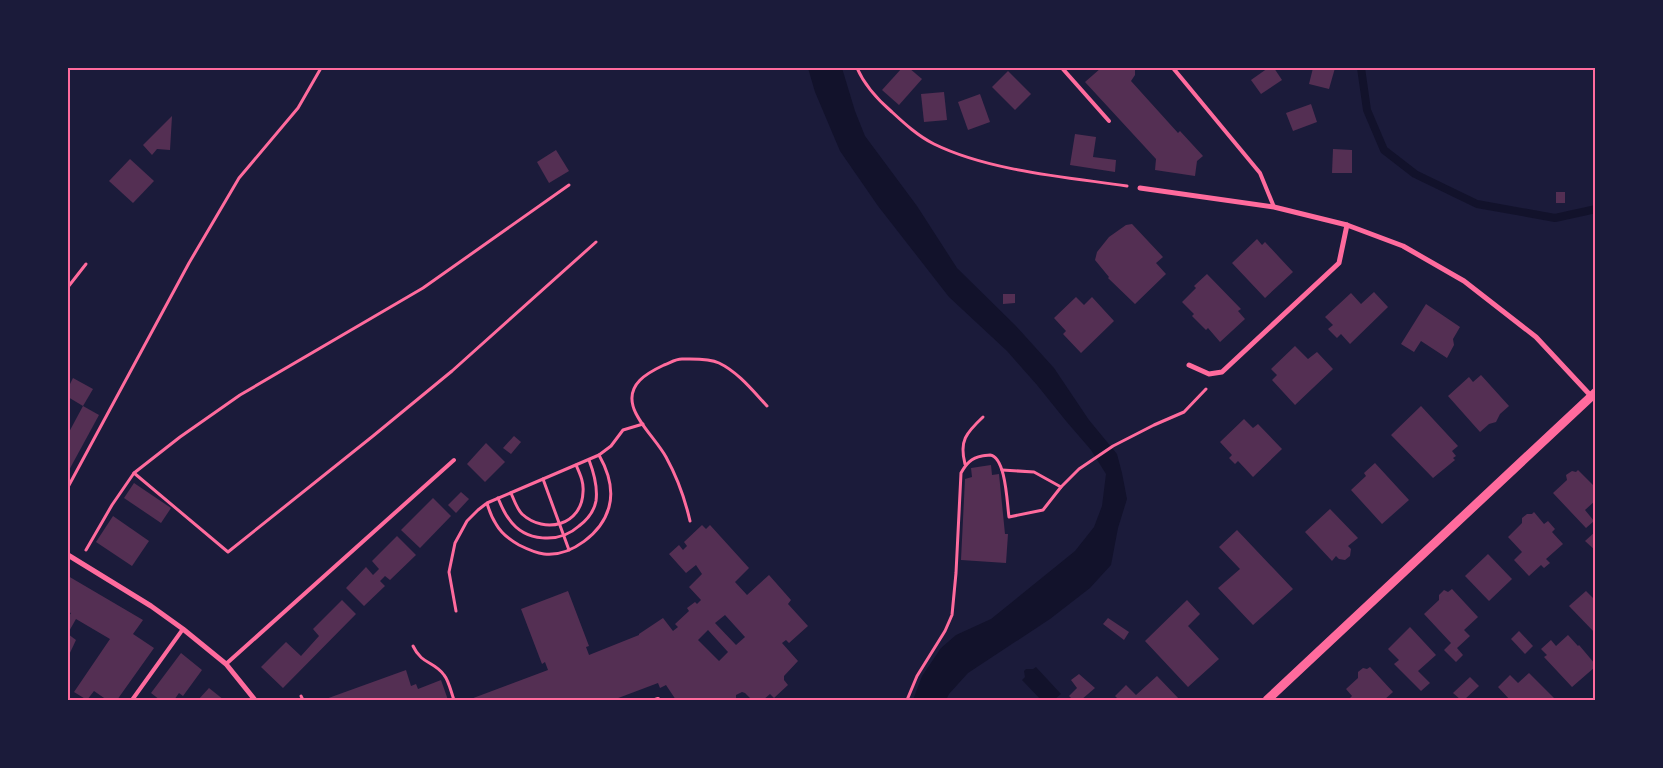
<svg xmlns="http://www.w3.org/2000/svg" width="1663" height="768" font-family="Manrope,sans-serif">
	<rect width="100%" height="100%" fill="#1b1b3a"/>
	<!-- water -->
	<g fill="#12122b">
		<polygon points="808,68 842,68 855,111 865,136 917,206 957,268 1016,326 1054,368 1089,420 1117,454 1122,473 1127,499 1118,528 1111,565 1090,588 1050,619 968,673 949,694 946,700 913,700 922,676 941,648 956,635 991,619 1075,551 1094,527 1102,506 1106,474 1091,450 1066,421 1037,385 1007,351 949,297 878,206 840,151 815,92"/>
		<polygon points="1036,667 1061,694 1054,700 1041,700 1022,680 1025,677 1024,671 1026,669 1033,669"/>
	</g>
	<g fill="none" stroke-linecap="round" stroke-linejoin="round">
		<!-- stream -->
		<polyline stroke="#12122b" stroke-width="8" points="1361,68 1367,110 1384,150 1415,174 1477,204 1555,218 1596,209"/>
	</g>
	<!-- building -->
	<g fill="#542f53" fill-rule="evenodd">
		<polygon points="902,68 909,68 922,79 899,105 882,90"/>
		<polygon points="1101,68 1135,68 1135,75 1131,81 1178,133 1180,131 1203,156 1197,161 1195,176 1155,170 1156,159 1085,82"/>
		<polygon points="1268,68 1274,68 1282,80 1261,94 1251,80"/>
		<polygon points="1313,68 1335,68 1329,89 1309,84"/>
		<polygon points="1008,71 1031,94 1015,110 992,87"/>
		<polygon points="944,92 947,120 924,122 921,94"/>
		<polygon points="980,94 990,122 968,130 958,102"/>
		<polygon points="1311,104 1317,122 1293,131 1286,113"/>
		<polygon points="172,116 170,150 157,149 152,155 143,145"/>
		<polygon points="1075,134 1096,137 1093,157 1116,160 1115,172 1070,165"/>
		<polygon points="1333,149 1352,150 1352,173 1332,173"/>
		<polygon points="556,150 569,171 549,183 537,162"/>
		<polygon points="130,159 154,181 133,203 109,181"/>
		<rect x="1556" y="192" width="9" height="11"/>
		<polygon points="1132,224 1163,257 1156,263 1166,274 1135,304 1108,278 1109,277 1095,260 1097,252 1109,237 1126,225"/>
		<polygon points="1257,239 1262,245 1265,242 1293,272 1265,298 1232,263"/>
		<polygon points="1207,274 1241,309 1238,311 1245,319 1220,342 1208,328 1206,330 1192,316 1194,314 1182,302 1196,288 1194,286"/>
		<polygon points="1374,292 1388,307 1350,344 1341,334 1337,338 1328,329 1333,325 1325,317 1351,293 1361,304"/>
		<polygon points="1003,294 1015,294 1015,303 1003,304"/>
		<polygon points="1076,297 1084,305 1092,297 1114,321 1081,353 1063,334 1066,331 1054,318"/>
		<polygon points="1426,304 1460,327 1453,339 1454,345 1447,358 1421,341 1414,352 1401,344"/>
		<polygon points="1295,346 1308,359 1317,352 1333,369 1295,405 1272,380 1277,375 1271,369"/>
		<polygon points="1481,375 1509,406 1500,414 1496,422 1489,424 1480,432 1448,396 1469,377 1473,382"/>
		<polygon points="73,378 93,389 83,406 68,397 68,388"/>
		<polygon points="83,406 99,415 68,472 68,434"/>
		<polygon points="1421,406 1458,446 1452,451 1456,456 1453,458 1455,460 1433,478 1391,435"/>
		<polygon points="1244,419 1253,428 1258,424 1282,449 1253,477 1238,461 1235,464 1229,458 1232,455 1220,442"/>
		<polygon points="514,436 521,442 511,454 503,448"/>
		<polygon points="486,443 505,462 485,482 467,464"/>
		<polygon points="1375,463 1409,500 1382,524 1351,490 1366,476 1364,473"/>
		<polygon points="991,465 992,475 999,474 1005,534 1008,534 1006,563 961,560 965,479 972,477 971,468"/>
		<polygon points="1578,470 1596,488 1596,500 1585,510 1594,521 1586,528 1553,493 1567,480 1566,475 1572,471 1576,472"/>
		<polygon points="134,483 171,508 161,523 124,498"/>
		<polygon points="461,492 469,499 456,513 448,505"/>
		<polygon points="433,498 451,516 420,548 401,530"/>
		<polygon points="1330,509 1358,538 1348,546 1351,549 1350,556 1345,560 1339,559 1336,556 1332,561 1305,532"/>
		<polygon points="1534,512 1544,524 1548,521 1555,529 1552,532 1563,544 1546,559 1550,563 1544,568 1541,565 1529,576 1514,560 1522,552 1508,537 1522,523 1522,518 1527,514 1532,514"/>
		<polygon points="113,516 149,541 132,566 96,542"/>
		<path d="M702 525 706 529 710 525 749 568 735 582 747 595 769 575 791 600 788 604 808 626 789 643 786 640 782 643 798 661 784 676V680L788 685 774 698 770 694 763 700H752L745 693 742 692 736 695V700H676L666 685 660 688 658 683 613 700H468L548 670 545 662 542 664 521 609 568 591 589 646 586 647 589 655 639 635V634L663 618 673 631 678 627 675 624 689 611 687 608 695 602 697 604 701 600 689 587 702 574 696 565 686 573 669 554 679 545 683 550 687 546 684 542ZM725 615 745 637 736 645 715 623ZM708 630 728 652 719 661 698 640Z"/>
		<polygon points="1237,530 1293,589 1253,625 1218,588 1240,569 1219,547"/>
		<polygon points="1596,531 1596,551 1585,541"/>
		<polygon points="397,536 416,555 390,580 385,576 380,581 385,586 364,606 346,588 366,567 373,575 379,569 372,561"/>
		<polygon points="1488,554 1512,579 1489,601 1465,576"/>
		<polygon points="68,576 143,620 133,634 154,648 117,700 107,700 94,691 87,700 74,692 110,639 76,619 68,633 68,618 71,613 68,612"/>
		<polygon points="1452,589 1478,617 1464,630 1470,636 1457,648 1463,655 1456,662 1444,650 1451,643 1424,614 1439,600 1439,595 1444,590 1448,592"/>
		<polygon points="1586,591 1596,601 1596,634 1569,606"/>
		<polygon points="342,600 356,614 283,688 261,667 286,642 301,656 319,636 313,629"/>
		<polygon points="1187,600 1200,614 1188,626 1219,659 1188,687 1145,641"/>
		<polygon points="1108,618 1129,632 1124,640 1103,624"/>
		<polygon points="1410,627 1436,655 1418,671 1430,683 1421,691 1394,664 1399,660 1388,649"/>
		<polygon points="1519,631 1533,646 1525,654 1511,639"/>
		<polygon points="68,634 76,640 68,657"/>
		<polygon points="1568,635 1578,646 1579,645 1595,664 1594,666 1595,667 1572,687 1544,657 1547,655 1541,649 1551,640 1556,646"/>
		<polygon points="181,653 202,670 183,696 179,693 174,700 160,700 151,693"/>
		<polygon points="1370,667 1393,692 1384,700 1348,700 1352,696 1346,689 1358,678 1358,672 1363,668 1367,669"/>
		<polygon points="406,670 411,686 416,684 418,689 441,680 448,700 323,700"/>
		<polygon points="1529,673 1556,700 1510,700 1498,687 1510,675 1518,683"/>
		<polygon points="1079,674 1095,688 1081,700 1073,700 1069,696 1077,688 1071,680"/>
		<polygon points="1157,676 1180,700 1119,700 1115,696 1126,685 1136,695"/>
		<polygon points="1470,677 1479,686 1464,700 1461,700 1453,693"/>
		<polygon points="209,688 224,700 198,700"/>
	</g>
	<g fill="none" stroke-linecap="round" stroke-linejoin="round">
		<!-- path -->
		<g stroke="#ff6b9d" stroke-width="3">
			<path d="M857 68C864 84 878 100 892 112 905 124 918 136 934 144 989 171 1066 177 1127 186"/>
			<polyline points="68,287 86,264"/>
			<polyline points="599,455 611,446 623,430 643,424"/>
			<path d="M965 464C959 441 966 433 983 417"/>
			<polyline points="1002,470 1034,472 1061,487"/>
			<polyline points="134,473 228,552 373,436 452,371 596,242"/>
			<polyline points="543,479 569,550"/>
			<polyline points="68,487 189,263 239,178 298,108 321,68"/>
			<path d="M511 493C514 500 517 509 522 514 545 535 582 525 583 492 584 482 580 474 576 465"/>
			<path d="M498 498C501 505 504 513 509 519 525 542 559 544 579 526 587 520 594 511 596 501 598 486 594 473 589 460"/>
			<path d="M690 521C685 499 677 477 666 457 658 442 637 422 633 406 627 384 647 373 664 365 670 363 675 359 682 359 693 359 709 358 719 363 738 372 753 391 767 406"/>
			<polyline points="86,550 112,505 134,473 180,437 240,395 423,288 569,185"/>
			<path d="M456 611 449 572 455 543 467 521 478 510 487 503 599 455C608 471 614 489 609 507 602 533 571 557 544 554 536 553 527 549 519 545 510 540 501 533 496 524 492 518 489 510 487 503"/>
			<path d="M413 646C422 665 434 661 444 675 449 681 451 692 454 700"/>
			<polyline points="301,696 303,700"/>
			<path d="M907 700 917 676 945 631 952 615 956 573 961 473C966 464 971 458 982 456 984 456 987 455 990 455 1006 457 1007 504 1009 517L1043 510 1061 487 1079 469 1113 446 1154 425 1184 412 1206 389"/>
		</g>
		<!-- service -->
		<g stroke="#ff6b9d" stroke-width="4">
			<polyline points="1062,68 1109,121"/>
			<polyline points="1173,68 1260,173 1274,207"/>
			<polyline points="226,664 454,460"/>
			<polyline points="132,700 183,629"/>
			<polyline points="655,700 658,699"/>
		</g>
		<!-- minor -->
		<g stroke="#ff6b9d" stroke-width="5">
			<polyline points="1140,188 1274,207 1347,225 1403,246 1464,281 1536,337 1591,396"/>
			<polyline points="1189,365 1209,374 1222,372 1339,263 1347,225"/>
			<polyline points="68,555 151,606 183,629 226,664 255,700"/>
		</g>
		<!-- tertiary -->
		<polyline stroke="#ff6b9d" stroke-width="9" points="1267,700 1596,392"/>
	</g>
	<!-- border -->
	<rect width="1663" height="768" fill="none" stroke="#1b1b3a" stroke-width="138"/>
	<rect x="69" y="69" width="1525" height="630" fill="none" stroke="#ff6b9d" stroke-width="2"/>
</svg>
